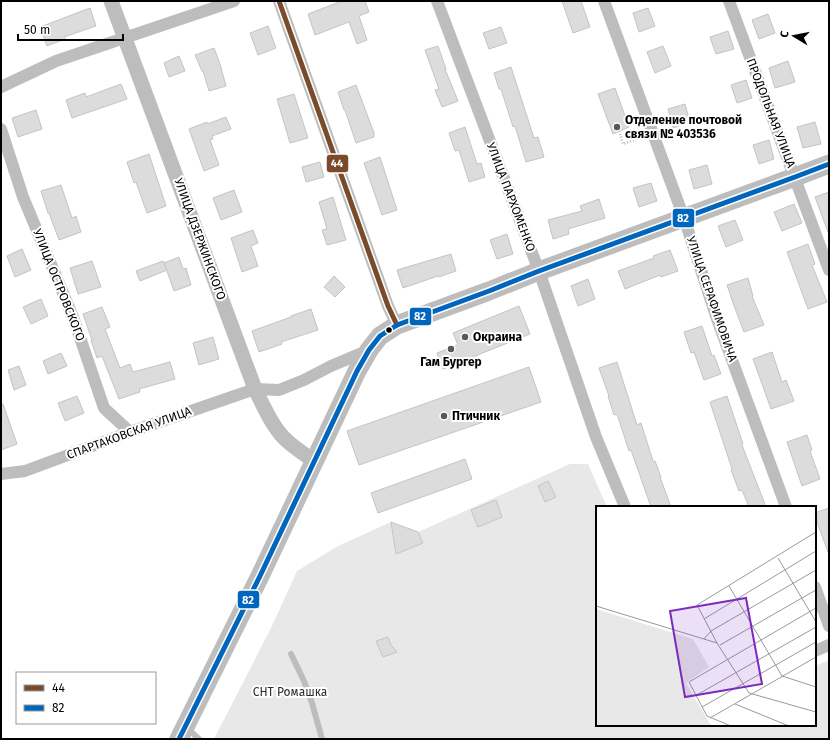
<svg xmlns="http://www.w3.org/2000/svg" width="830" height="740" font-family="'Fira Sans',sans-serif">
	<rect width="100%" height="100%" fill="#fff"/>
	<!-- green -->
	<polygon fill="#e8e8e8" points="570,464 588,464 607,507 597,507 597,725 815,725 815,666 829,660 829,739 214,739 272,626 297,571 338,546 391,522 418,532"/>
	<!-- building -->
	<g fill="#dcdcdc" stroke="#c4c4c4">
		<polygon points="342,1 365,1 369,12 359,16 367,40 357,44 349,22 315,35 308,14"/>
		<polygon points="562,1 581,1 590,27 573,33"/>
		<polygon points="90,8 96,26 64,37 65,39 47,46 40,27"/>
		<polygon points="648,8 655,26 639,32 633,13"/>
		<polygon points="768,14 775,33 759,39 752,20"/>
		<polygon points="268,26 276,48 258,55 250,33"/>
		<polygon points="501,27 507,43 489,49 483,33"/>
		<polygon points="728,31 734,49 716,54 710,37"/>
		<polygon points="438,46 446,69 445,69 458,101 442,107 435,90 439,89 425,50"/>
		<polygon points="663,46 671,66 655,73 647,52"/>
		<polygon points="214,48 220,64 226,86 209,91 203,71 202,71 195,55"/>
		<polygon points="179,56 185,71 169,77 164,63"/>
		<polygon points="788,61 795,82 775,88 769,68"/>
		<polygon points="511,67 534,138 538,137 544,157 526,162 515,126 513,127 501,89 499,89 494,73"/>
		<polygon points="746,80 752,98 737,103 731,85"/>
		<polygon points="121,84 127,99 72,118 66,100 85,93 86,97"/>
		<polygon points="356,85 374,133 374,137 356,143 345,110 344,110 338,92"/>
		<polygon points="615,88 629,127 613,134 598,94"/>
		<polygon points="294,94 308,138 290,143 277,99"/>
		<polygon points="685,104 690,122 673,128 668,109"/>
		<polygon points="36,110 42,129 18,137 12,118"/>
		<polygon points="226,117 231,129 212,136 213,139 210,140 219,165 204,171 189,129 207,122 207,124"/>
		<polygon points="815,122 821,144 803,148 797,127"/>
		<polygon points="465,127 477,164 481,163 485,177 469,182 459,150 455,151 449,133"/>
		<polygon points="769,140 774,159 759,164 753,145"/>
		<polygon points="149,154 166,206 147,213 136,182 134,183 127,162"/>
		<polygon points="380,157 397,210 382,215 364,163"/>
		<polygon points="320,162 324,177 306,182 302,167"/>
		<polygon points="707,165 712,184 694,189 689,170"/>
		<polygon points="651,183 657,201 639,207 633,188"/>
		<polygon points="61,185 72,218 76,216 81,232 59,240 49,213 48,213 41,191"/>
		<polygon points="234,190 242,212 221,220 213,198"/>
		<polygon points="829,192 829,231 828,232 815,197"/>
		<polygon points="333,197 346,240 327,245 322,230 327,229 319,202"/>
		<polygon points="599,199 605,218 568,229 569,234 553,239 548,220 582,211 580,206"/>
		<polygon points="794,204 802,223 782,231 774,212"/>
		<polygon points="735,220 743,240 726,247 718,226"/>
		<polygon points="253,230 258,243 251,246 258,266 242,272 231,238"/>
		<polygon points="507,234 513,254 497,259 490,240"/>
		<polygon points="808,244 815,264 812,265 827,302 808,309 787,252"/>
		<polygon points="22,249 31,270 15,277 7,256"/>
		<polygon points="670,250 678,271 661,277 660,275 625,289 618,271 654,258 653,256"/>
		<polygon points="451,254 456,271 439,277 438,276 403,288 397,270"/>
		<polygon points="179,257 183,269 186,268 191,285 174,291 164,263"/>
		<polygon points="92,261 101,287 78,294 70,268"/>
		<polygon points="163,261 167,270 140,281 136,271"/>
		<polygon points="334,276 345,287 335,297 324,287"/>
		<polygon points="748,278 753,296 752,296 764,325 744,332 733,303 727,285"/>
		<polygon points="588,279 595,299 578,306 571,286"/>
		<polygon points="41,299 48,316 31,324 23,307"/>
		<polygon points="519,306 530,334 443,369 437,353 458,345 453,333"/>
		<polygon points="102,307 110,327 105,329 120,368 130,364 133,372 170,362 175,379 139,389 140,392 119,399 102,356 97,358 91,340 92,340 83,314"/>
		<polygon points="311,309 318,330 281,342 282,344 259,352 252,331 291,317 291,316"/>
		<polygon points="702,326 712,356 714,355 721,374 704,380 694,352 691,353 684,332"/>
		<polygon points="213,337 219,359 199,365 193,343"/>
		<polygon points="772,352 782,382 786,380 794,401 771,409 753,359"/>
		<polygon points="61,353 67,366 48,374 43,361"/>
		<polygon points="617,362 637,425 641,423 653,461 655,461 661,477 660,477 671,507 651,507 631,450 629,451 617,414 614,415 608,396 609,396 599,368"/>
		<polygon points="19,366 26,385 14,390 8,370"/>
		<polygon points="529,367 541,402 359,465 347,431"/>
		<polygon points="77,396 84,413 65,421 58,403"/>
		<polygon points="727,396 743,444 742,445 766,507 749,507 742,490 739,491 731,470 732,469 710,402"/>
		<polygon points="1,404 3,404 17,444 1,450"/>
		<polygon points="807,435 812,450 810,451 820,479 802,486 787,442"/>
		<polygon points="465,459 472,479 378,513 371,493"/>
		<polygon points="548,481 556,497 545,502 538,486"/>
		<polygon points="496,500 502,517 478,527 471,510"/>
		<polygon points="829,508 829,552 828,552 815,517 815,513"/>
		<polygon points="391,522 418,532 423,543 396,554"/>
		<polygon points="388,637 391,645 397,652 383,657 376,641"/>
	</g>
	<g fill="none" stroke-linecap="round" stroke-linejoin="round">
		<!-- path -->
		<polyline stroke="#b8b8b8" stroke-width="2.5" stroke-dasharray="1 2" stroke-linecap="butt" points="619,131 623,144 642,137"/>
		<!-- service -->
		<g stroke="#bdbdbd" stroke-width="6">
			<polyline points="291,654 304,681 312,703 322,739"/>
			<polyline points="187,728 199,739"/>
		</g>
		<!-- minor -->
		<g stroke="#bdbdbd" stroke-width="12">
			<polyline points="279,1 388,306 397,325"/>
			<polyline points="437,1 539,271 596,437 625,507"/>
			<polyline points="604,1 684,218 717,319 786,507"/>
			<polyline points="729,1 829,270"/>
			<polyline points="1,87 56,61 234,1"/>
			<polyline points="1,129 23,197 73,317 104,408 130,432"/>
			<polyline points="1,474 25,471 130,432 255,389 279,390 304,380 331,366 369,350"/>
			<polyline points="815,587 829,626"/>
			<polyline points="815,651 829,645"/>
		</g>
		<!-- tertiary -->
		<path stroke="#bdbdbd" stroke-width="15" d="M111 1 255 389C263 405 271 424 284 438 293 447 304 454 314 461"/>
		<!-- primary -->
		<polyline stroke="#bdbdbd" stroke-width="19" points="179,739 260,576 357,371 369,350 380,336 397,325 489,291 539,271 795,177 829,164"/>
		<!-- bus-1 casing -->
		<g stroke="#fff" stroke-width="8">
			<polyline id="bus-1" points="279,1 388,306 397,325"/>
		</g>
		<!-- bus-2 casing -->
		<g stroke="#fff" stroke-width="8">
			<polyline id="bus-2" points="179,739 260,576 357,371 369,350 380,336 397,325 489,291 539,271 795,177 829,164"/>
		</g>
		<!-- bus-1 -->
		<use href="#bus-1" stroke="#7a4b2a" stroke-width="5"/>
		<!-- bus-2 -->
		<use href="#bus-2" stroke="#0065bd" stroke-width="5"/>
	</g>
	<!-- markers -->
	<g fill="#595959" stroke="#fff" stroke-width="1.5">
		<circle cx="617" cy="127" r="4"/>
		<circle cx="465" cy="337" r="4"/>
		<circle cx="451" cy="349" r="4"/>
		<circle cx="444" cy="416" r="4"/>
	</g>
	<circle fill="#000" stroke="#fff" stroke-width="1.5" cx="389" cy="330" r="3.5"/>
	<g text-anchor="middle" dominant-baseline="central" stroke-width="4" stroke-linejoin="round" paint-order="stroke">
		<!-- street labels -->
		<g font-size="12" fill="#000" stroke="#fff">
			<text transform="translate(771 113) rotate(69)">ПРОДОЛЬНАЯ УЛИЦА</text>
			<text transform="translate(511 197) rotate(69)">УЛИЦА ПАРХОМЕНКО</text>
			<text transform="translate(200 239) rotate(70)">УЛИЦА ДЗЕРЖИНСКОГО</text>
			<text transform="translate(59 285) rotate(68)">УЛИЦА ОСТРОВСКОГО</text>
			<text transform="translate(712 299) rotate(71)">УЛИЦА СЕРАФИМОВИЧА</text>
			<text transform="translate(129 433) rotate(-20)">СПАРТАКОВСКАЯ УЛИЦА</text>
		</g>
		<!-- poi labels -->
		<g font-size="12" font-weight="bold" fill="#000" stroke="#fff" text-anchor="start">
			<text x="625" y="120">Отделение почтовой<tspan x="625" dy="14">связи № 403536</tspan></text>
			<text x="473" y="337">Окраина</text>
			<text x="451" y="362" text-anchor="middle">Гам Бургер</text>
			<text x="452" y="416">Птичник</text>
		</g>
		<!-- park labels -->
		<g font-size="12" fill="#2d2d2d" stroke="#fff">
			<text x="290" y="692">СНТ Ромашка</text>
		</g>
	</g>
	<!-- overview -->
	<g transform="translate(596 506)">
		<rect width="220" height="220" fill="#fff"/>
		<path d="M0 103 97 133 113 161 90 177 114 218 119 220H0Z" fill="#e8e8e8"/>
		<path fill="none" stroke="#999" stroke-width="1" d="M182 52 220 116M133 80 186 170 220 181M0 100 121 137 153 187 220 206M108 113 220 45M108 133 115 125 220 64M121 137 101 99 220 26M124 139 220 84M99 190 220 121M139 198 193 220M106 201 220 136M114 212 220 151M135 220 111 210 93 176 220 102"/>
		<path fill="#7b2cbf" fill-opacity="0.15" stroke="#7b2cbf" stroke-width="2" d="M150 92 166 178 89 191 74 105Z"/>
		<rect width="220" height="220" fill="none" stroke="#000" stroke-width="2"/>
	</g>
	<g stroke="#fff" stroke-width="1.5">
		<rect x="326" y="154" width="23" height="19" rx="4" fill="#7a4b2a"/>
		<rect x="672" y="208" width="23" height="20" rx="4" fill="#0065bd"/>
		<rect x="409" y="307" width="23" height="19" rx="4" fill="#0065bd"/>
		<rect x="237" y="590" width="23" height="19" rx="4" fill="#0065bd"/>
	</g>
	<g font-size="11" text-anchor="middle" font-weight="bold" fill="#fff">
		<text x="337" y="167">44</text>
		<text x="683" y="222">82</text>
		<text x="420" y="320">82</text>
		<text x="248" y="604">82</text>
	</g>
	<!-- border -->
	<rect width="830" height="740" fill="none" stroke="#000000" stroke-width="4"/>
	<!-- legend -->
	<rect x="16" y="672" width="140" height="52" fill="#ffffff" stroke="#999999"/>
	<rect x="24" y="685" width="20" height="6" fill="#7a4b2a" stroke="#999999"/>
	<text x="52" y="692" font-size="12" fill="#000000">44</text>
	<rect x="24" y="705" width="20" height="6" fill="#0065bd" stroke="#999999"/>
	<text x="52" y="712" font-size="12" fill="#000000">82</text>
	<!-- north arrow -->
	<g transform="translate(794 36) rotate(280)" stroke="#ffffff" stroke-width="3" paint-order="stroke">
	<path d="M0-3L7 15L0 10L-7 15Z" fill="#000000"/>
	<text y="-6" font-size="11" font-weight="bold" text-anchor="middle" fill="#000000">С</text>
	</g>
	<!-- scale -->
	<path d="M18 34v6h105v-6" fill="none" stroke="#000000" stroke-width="2"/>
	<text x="24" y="34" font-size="12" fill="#000000" stroke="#ffffff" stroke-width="3" paint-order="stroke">50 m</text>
</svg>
